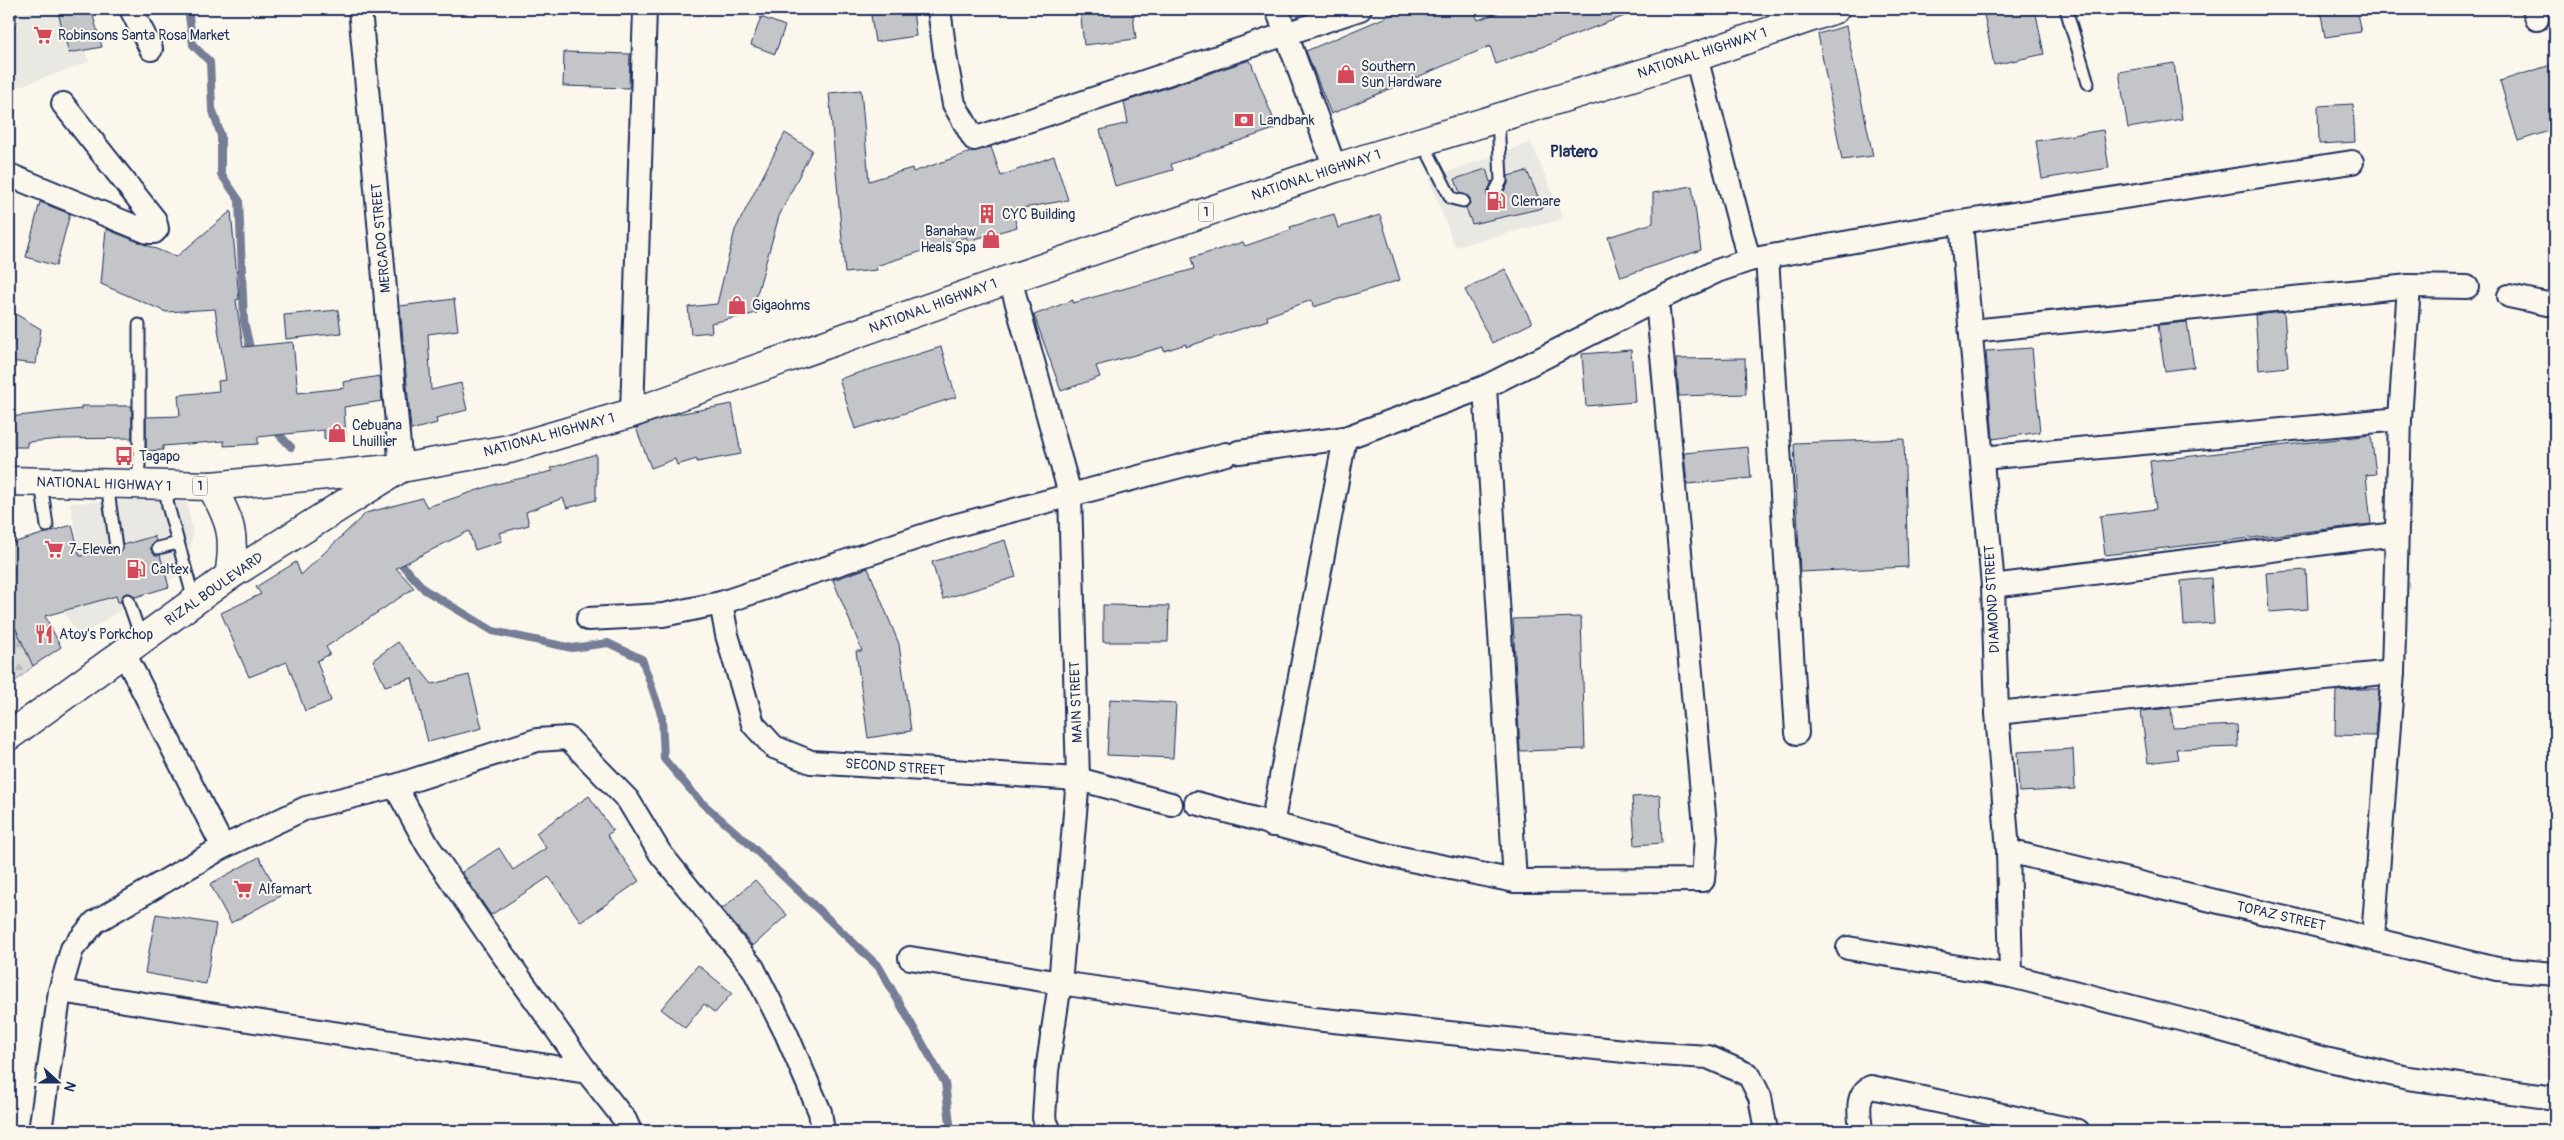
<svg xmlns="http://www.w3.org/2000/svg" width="2564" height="1140" font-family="Pangolin,sans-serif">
	<defs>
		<pattern id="forest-firs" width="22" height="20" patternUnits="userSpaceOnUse" patternTransform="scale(1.25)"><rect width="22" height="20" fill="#dadad7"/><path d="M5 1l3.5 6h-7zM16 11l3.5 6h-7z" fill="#babbbb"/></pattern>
	</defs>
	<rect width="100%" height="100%" fill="#fbf7ec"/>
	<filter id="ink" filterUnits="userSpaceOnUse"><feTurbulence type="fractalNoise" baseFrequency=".02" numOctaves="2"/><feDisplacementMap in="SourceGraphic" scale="10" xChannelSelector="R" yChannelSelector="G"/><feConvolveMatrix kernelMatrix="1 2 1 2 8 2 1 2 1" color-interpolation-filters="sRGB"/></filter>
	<g filter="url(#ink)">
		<!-- built -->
		<g fill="#eae8e2">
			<polygon points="9,9 67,9 89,62 9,90"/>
			<polygon points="1531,142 1563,219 1455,247 1429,179"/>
			<polygon points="149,499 186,499 193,532 187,570 79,636 64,612 40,584 84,573 70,503"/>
		</g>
		<!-- forest -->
		<polygon fill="url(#forest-firs)" stroke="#7a849a" points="9,614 33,666 9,687"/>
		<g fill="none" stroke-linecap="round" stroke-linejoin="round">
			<!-- stream -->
			<g stroke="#747e96" stroke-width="8">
				<polyline points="188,9 193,45 210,62 212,108 221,136 221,174 239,200 244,321 252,357"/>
				<polyline points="273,428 291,447"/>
				<polyline points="396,558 425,590 493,631 572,648 608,643 642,659 662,717 664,759 701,802 747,842 879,967 945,1083 951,1131"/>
			</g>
		</g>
		<!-- building -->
		<g fill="#c3c5c9" stroke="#1b2f5e">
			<polygon points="57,9 91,9 102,47 69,53"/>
			<polygon points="1080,9 1132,9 1136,39 1084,45"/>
			<polygon points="1405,9 1473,9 1478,20 1507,9 1638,9 1638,11 1496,64 1490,46 1331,114 1306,51"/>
			<polygon points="1983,9 2035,9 2044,54 1994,65"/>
			<polygon points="2320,9 2356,9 2361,32 2325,37"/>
			<polygon points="913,10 916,36 875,42 871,15"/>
			<polygon points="761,17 785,26 775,54 751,45"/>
			<polygon points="1846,26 1873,156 1842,160 1818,34"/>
			<polygon points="564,52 630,54 629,88 563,86"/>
			<polygon points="1250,60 1277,128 1171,164 1173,170 1115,186 1100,130 1128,123 1124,102"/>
			<polygon points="2174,63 2182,119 2128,128 2119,72"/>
			<polygon points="2551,65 2555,80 2555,129 2518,141 2500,81"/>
			<polygon points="861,90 869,181 912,168 913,172 971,152 991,147 1001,176 1054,156 1068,200 1012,210 1017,227 968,241 966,237 876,266 877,270 845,273 829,93"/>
			<polygon points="2353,104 2355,142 2319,144 2318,106"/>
			<polygon points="2103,130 2109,168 2042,179 2036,141"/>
			<polygon points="785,133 812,150 779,216 755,301 757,313 711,323 712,332 691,334 688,307 717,304 735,230"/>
			<polygon points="1486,169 1490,182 1492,181 1487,194 1490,200 1495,201 1500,198 1508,184 1508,176 1527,171 1543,208 1472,224 1466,208 1470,203 1470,198 1460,193 1455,179"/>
			<polygon points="1692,186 1701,250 1621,277 1608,237 1653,223 1653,193"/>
			<polygon points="40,202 70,214 56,266 26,257"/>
			<polygon points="231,211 239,299 236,300 243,347 293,342 298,393 344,388 343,382 380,376 382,401 344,407 346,437 324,439 324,430 258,437 258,444 224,446 224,441 163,446 163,450 146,451 146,417 180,416 178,395 219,391 218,381 226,380 215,309 166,312 101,284 106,229 176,257"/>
			<polygon points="1334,214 1338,228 1380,215 1400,280 1313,307 1312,300 1267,316 1268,320 1186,347 1186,344 1164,351 1163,347 1096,366 1100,377 1061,391 1034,315 1073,300 1073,303 1194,269 1191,258 1243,242 1245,246 1291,230 1290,227"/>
			<polygon points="1505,269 1532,323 1492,343 1465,290"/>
			<polygon points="454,299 458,330 428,334 431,390 461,383 467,410 436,418 437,423 411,430 400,306"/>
			<polygon points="9,310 41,329 36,364 9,361"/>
			<polygon points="338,310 341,333 286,339 284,315"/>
			<polygon points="2284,312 2288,367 2259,370 2255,315"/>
			<polygon points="2187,322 2194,367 2165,371 2158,325"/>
			<polygon points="941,347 956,397 855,429 839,379"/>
			<polygon points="2032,348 2040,432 1993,439 1986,351"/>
			<polygon points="1631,350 1635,402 1586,406 1582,354"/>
			<polygon points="1745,358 1746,394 1679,396 1676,359"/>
			<polygon points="732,404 741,454 697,462 697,459 677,465 675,459 651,468 636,428 672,415"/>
			<polygon points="81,406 132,406 132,438 62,439 27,442 27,447 9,447 9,417 81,409"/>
			<polygon points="2371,435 2376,474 2366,475 2371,524 2105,555 2100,516 2156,509 2150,461"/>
			<polygon points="1904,439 1908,567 1800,572 1794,443"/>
			<polygon points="1748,447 1751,478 1687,484 1684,453"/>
			<polygon points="596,454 596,500 567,508 563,498 526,512 529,525 499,533 502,541 475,550 469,531 396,568 414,588 326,647 330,654 317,661 331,701 305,711 287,662 249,677 221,613 261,594 256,587 296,562 301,575 366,513 422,498 427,507 496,484 553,471 551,468"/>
			<polygon points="72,525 80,556 109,549 113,554 118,554 123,550 123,545 154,536 156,541 151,545 151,550 155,555 160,555 169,587 135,597 132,594 126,593 122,596 121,602 118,602 116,596 45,616 61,647 33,666 9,614 9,544"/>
			<polygon points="1005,540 1016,577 943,599 932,562"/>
			<polygon points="868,568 899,644 911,731 868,738 856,651 862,651 833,580"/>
			<polygon points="2306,570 2308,609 2269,612 2266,573"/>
			<polygon points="2211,578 2214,623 2184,625 2181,581"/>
			<polygon points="1103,605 1169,606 1168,642 1103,642"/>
			<polygon points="1581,617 1585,749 1520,751 1513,619"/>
			<polygon points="398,642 432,684 469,675 482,728 428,742 412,678 385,686 373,660"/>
			<polygon points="2357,689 2379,689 2375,736 2335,735 2336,691"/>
			<polygon points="1110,699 1176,703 1173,758 1107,755"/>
			<polygon points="2171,708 2173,728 2237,725 2238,747 2176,749 2178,759 2148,763 2141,711"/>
			<polygon points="2073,749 2075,789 2019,792 2017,752"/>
			<polygon points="1660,795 1662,843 1635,845 1632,797"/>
			<polygon points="589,796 613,831 607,835 639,881 581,922 549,877 491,915 462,872 499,848 513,870 546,848 536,833"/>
			<polygon points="259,857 280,896 231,923 210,884"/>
			<polygon points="755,880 787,915 753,946 722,909"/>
			<polygon points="156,914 216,924 206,984 145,973"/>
			<polygon points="698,965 732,993 715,1013 704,1004 685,1028 661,1009"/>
		</g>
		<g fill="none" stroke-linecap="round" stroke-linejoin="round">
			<!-- service casing -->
			<g stroke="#1b2f5e" stroke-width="15">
				<g id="service">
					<polyline points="1773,9 1779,27"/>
					<polyline points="2066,9 2088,83"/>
					<polyline points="9,22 9,9"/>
					<polyline points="1422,141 1451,198 1463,201"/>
					<polyline points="1494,194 1501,181 1498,118"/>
					<polyline points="139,325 139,485"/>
					<polyline points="41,482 47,526"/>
					<polyline points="107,484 116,547"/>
					<polyline points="165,486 168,506 194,600"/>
					<polyline points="158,548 178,543"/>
					<polyline points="128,600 142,640"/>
				</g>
			</g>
			<!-- minor casing -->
			<g stroke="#1b2f5e" stroke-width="26">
				<g id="minor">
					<polyline points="131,9 151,49"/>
					<polyline points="360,9 401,468"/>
					<polyline points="939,9 946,61 954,104 974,139 1360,9"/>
					<polyline points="1277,9 1335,168"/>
					<polyline points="2534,9 2537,19"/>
					<polyline points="1696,57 1749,260"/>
					<polyline points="9,175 148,232 154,232 157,229 155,220 63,104"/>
					<polyline points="1961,222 1993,586 1997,713 2008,851 2011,976"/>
					<polyline points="1767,257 1797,733"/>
					<polyline points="1010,279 1070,494 1078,779 1060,983 1047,1071 1044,1118 1050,1131"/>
					<polyline points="2509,296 2547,304 2555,303"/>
					<polyline points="1972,331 2409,286 2467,287"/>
					<polyline points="1485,387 1515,881"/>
					<polyline points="632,413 645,9"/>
					<polyline points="1239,452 1345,438 1485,387 1657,300 1717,271 1749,260 1961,222 2352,162"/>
					<polyline points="1982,458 2400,419"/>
					<polyline points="1993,586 2395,534"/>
					<polyline points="721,603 727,635 753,724 774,747 811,762 1078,779 1171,804"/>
					<polyline points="588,619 663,615 721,603 946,528 1226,454"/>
					<polyline points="124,653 223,847"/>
					<polyline points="1997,713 2393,672"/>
					<polyline points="395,786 428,846 486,931 587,1072 625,1120 630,1131"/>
					<polyline points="1196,803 1391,856 1515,881 1703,880 1706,837 1657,300"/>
					<polyline points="1272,825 1345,438"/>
					<polyline points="2008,851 2497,969 2555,974"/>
					<polyline points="2373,938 2393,672 2400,419 2409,286"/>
					<polyline points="1848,948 2011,976 2207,1026 2325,1059 2408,1078 2555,1098"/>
					<polyline points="910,958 1060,983 1314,1019 1644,1053 1708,1057 1749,1075 1760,1097 1766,1131"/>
					<polyline points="60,991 587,1072"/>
					<polyline points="40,1131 60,991 72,949 95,922 223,847 306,808 395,786 537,740 568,738 628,800 660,853 753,968 786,1033 820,1112 823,1131"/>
					<path d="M1861 1131C1860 1116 1854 1095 1871 1087L2078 1131"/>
				</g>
			</g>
			<!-- secondary casing -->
			<g stroke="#1b2f5e" stroke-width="31">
				<polyline id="secondary" points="9,736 229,576 401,468"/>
			</g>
			<!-- trunk casing -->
			<g stroke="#1b2f5e" stroke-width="31">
				<g id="trunk">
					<polyline points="9,481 211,486 401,468 509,449 632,413 1010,279 1335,168 1696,57 1835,9"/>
					<path d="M211 486C231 521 236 536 229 576"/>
				</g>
			</g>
			<!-- service -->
			<use href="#service" stroke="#fbf7ec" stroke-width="11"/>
			<!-- minor -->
			<use href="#minor" stroke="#fbf7ec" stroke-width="22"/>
			<!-- secondary -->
			<use href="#secondary" stroke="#fbf7ec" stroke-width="28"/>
			<!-- trunk -->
			<use href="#trunk" stroke="#fbf7ec" stroke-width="28"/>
		</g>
	</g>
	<!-- icons -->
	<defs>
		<g id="supermarket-bare" transform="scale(1.5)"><path d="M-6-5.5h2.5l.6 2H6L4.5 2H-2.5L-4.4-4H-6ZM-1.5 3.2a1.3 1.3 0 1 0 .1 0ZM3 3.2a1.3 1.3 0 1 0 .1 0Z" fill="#d1495b" stroke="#fbf7ec" stroke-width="2.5" paint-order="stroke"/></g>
		<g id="shop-bare" transform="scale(1.5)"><path d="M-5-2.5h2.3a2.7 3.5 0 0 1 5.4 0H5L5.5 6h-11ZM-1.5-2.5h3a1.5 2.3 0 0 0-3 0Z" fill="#d1495b" stroke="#fbf7ec" stroke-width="2.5" paint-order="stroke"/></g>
		<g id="bank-bare" transform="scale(1.5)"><path d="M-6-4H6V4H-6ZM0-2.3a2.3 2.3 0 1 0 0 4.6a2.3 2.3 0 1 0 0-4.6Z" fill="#d1495b" stroke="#fbf7ec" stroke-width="2.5" paint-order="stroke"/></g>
		<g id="fuel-bare" transform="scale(1.5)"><path d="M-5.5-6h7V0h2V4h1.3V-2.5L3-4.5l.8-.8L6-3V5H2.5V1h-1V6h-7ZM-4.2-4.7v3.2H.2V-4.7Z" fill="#d1495b" stroke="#fbf7ec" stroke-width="2.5" paint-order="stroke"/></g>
		<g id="building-bare" transform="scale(1.5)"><path d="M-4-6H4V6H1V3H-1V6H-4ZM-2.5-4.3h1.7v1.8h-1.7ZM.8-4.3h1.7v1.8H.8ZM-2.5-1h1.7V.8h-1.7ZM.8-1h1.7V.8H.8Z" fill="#d1495b" stroke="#fbf7ec" stroke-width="2.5" paint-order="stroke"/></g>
		<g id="bus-bare" transform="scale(1.5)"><path d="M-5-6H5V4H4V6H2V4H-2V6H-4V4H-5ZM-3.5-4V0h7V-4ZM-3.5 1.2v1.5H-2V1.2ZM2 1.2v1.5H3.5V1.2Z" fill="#d1495b" stroke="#fbf7ec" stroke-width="2.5" paint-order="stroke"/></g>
		<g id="restaurant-bare" transform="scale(1.5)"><path d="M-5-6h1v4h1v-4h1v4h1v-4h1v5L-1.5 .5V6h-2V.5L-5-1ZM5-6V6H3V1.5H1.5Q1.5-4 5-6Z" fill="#d1495b" stroke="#fbf7ec" stroke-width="2.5" paint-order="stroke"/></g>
	</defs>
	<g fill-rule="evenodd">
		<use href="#supermarket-bare" x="43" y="35"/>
		<use href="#shop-bare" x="1346" y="74"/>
		<use href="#bank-bare" x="1244" y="120"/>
		<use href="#fuel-bare" x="1496" y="201"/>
		<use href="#building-bare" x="987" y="214"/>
		<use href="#shop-bare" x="991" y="239"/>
		<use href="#shop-bare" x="737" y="305"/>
		<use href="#shop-bare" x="337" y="433"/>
		<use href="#bus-bare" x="124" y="456"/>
		<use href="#supermarket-bare" x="54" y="549"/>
		<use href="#fuel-bare" x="136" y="569"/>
		<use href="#restaurant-bare" x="44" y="634"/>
		<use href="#supermarket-bare" x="243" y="889"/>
	</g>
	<g text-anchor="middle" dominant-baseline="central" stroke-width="4" stroke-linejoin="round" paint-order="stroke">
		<!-- shield labels -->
		<g fill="#fbf7ec" stroke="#5e6b89" stroke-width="1">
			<rect x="1198.5" y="202.5" width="15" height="19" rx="4"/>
			<rect x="192.5" y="476.5" width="15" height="19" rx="4"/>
		</g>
		<g font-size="12" font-weight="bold" fill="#1b2f5e">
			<text x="1206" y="212">1</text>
			<text x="200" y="486">1</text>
		</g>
		<!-- poi labels -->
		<g font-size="14" fill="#1b2f5e" stroke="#fbf7ec" text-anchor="start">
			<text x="58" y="35">Robinsons Santa Rosa Market</text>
			<text x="1361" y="66">Southern<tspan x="1361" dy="16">Sun Hardware</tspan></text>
			<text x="1259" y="120">Landbank</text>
			<text x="1511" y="201">Clemare</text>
			<text x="1002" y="214">CYC Building</text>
			<text x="976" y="231" text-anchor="end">Banahaw<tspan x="976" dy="16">Heals Spa</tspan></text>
			<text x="752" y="305">Gigaohms</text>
			<text x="352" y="425">Cebuana<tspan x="352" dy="16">Lhuillier</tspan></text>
			<text x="139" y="456">Tagapo</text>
			<text x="69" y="549">7-Eleven</text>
			<text x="151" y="569">Caltex</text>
			<text x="59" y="634">Atoy's Porkchop</text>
			<text x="258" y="889">Alfamart</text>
		</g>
		<!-- street labels -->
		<g font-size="14" fill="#1b2f5e" stroke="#fbf7ec">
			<text transform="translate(1702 53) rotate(-18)">NATIONAL HIGHWAY 1</text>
			<text transform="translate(1316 175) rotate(-18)">NATIONAL HIGHWAY 1</text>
			<text transform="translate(381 238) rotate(-95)">MERCADO STREET</text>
			<text transform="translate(933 306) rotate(-20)">NATIONAL HIGHWAY 1</text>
			<text transform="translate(549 435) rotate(-15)">NATIONAL HIGHWAY 1</text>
			<text transform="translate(104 484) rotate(2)">NATIONAL HIGHWAY 1</text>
			<text transform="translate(214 589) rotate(-35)">RIZAL BOULEVARD</text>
			<text transform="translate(1992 599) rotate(-93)">DIAMOND STREET</text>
			<text transform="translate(1076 702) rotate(-92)">MAIN STREET</text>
			<text transform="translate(895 767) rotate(4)">SECOND STREET</text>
			<text transform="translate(2281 916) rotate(13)">TOPAZ STREET</text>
		</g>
		<!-- quarter labels -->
		<g font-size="16" font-weight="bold" fill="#1b2f5e" stroke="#fbf7ec">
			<text x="1574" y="152">Platero</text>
		</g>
	</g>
	<!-- margin -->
	<rect width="2564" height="1140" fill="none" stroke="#fbf7ec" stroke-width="30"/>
	<rect x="15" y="15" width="2534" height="1110" fill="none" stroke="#1b2f5e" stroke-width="2" filter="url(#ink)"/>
	<!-- north arrow -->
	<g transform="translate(58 1082) rotate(111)" stroke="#fbf7ec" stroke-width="4" paint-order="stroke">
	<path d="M0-4L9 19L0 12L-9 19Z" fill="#1b2f5e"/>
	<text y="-8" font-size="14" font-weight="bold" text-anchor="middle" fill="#1b2f5e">N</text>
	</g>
</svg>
